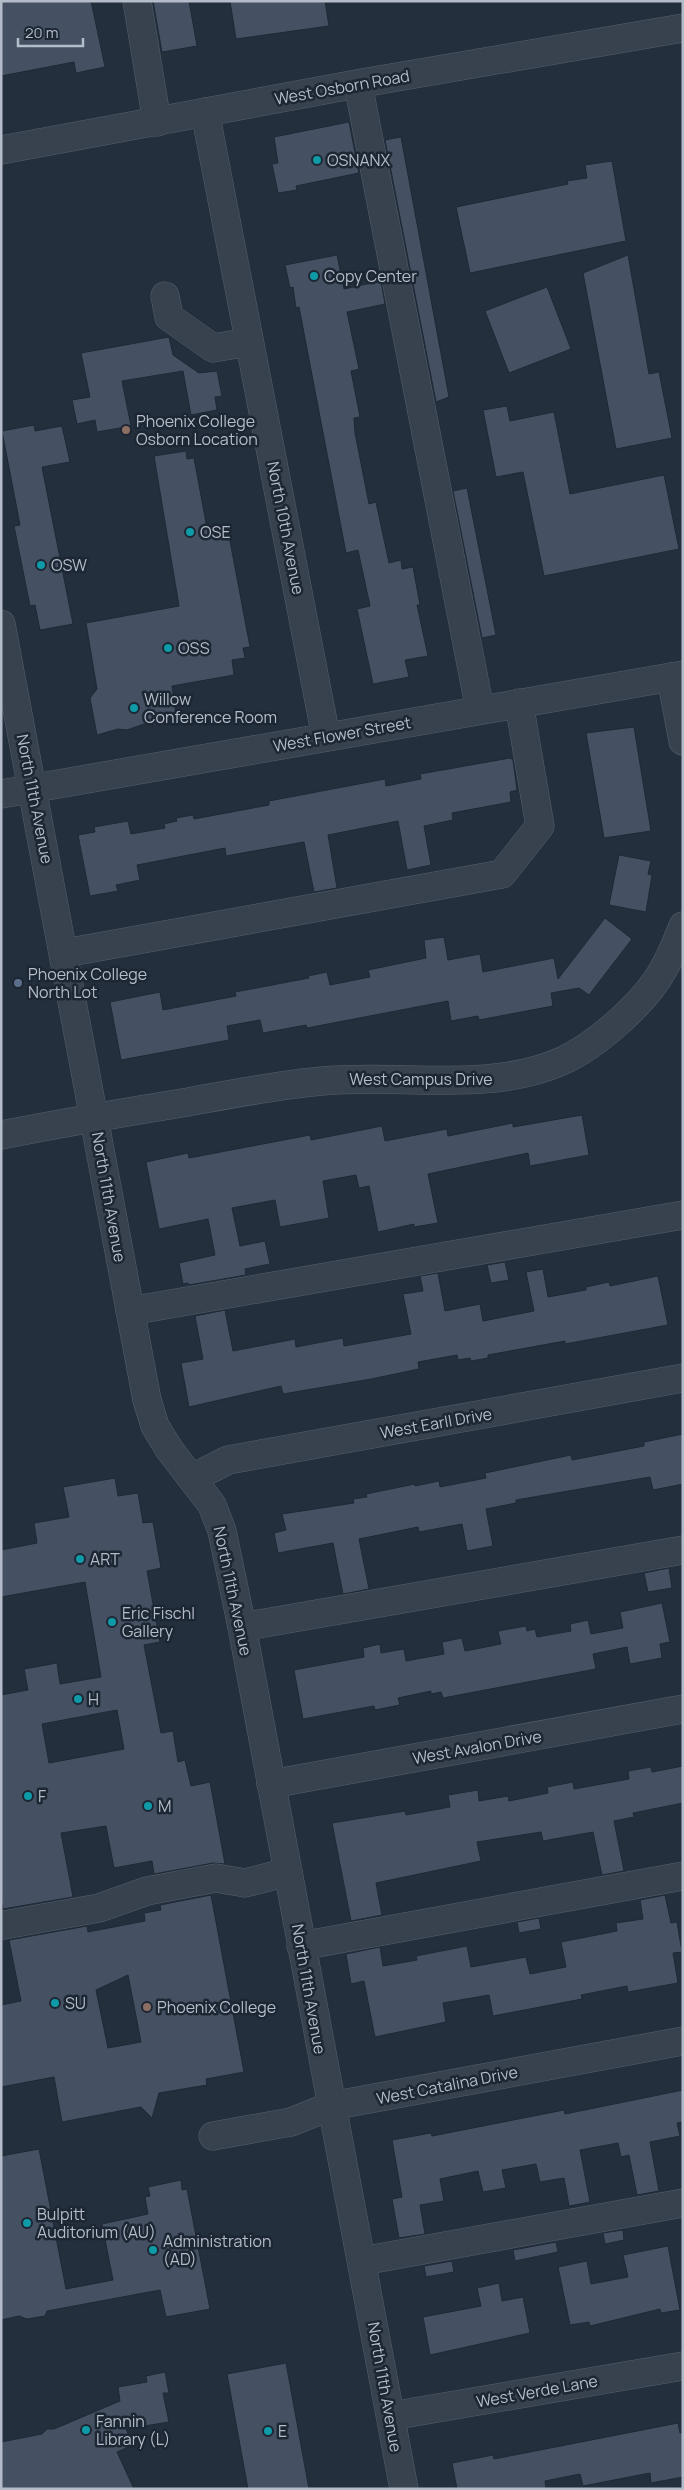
<svg xmlns="http://www.w3.org/2000/svg" width="684" height="2490" font-family="Manrope,sans-serif">
	<rect width="100%" height="100%" fill="#242f3e"/>
	<!-- building -->
	<g fill="#455162" stroke="#1f2835" fill-rule="evenodd">
		<polygon points="1,1 91,1 105,67 76,73 74,62 1,76"/>
		<polygon points="153,1 189,1 197,46 162,52"/>
		<polygon points="230,1 325,1 329,26 236,39"/>
		<polygon points="349,122 359,173 296,186 297,190 278,193 272,164 278,163 274,137"/>
		<polygon points="401,137 449,397 436,402 385,140"/>
		<polygon points="612,161 626,241 470,273 456,207 568,184 567,181 587,178 585,165"/>
		<polygon points="337,255 344,289 381,281 385,304 347,312 359,369 351,371 360,417 354,418 355,433 369,504 376,502 389,563 401,560 402,569 413,567 420,605 417,605 428,656 405,660 409,677 373,684 357,609 370,606 358,550 346,553 299,307 296,308 293,287 290,288 285,265"/>
		<polygon points="628,255 649,374 659,372 672,438 616,449 583,273"/>
		<polygon points="547,287 571,349 509,373 485,311"/>
		<polygon points="169,337 173,355 199,373 217,371 222,396 215,397 217,410 191,415 183,371 122,381 131,426 97,432 95,420 77,424 72,400 90,397 81,353"/>
		<polygon points="507,406 510,421 554,412 570,494 664,475 679,549 544,576 523,472 496,477 483,410"/>
		<polygon points="34,425 35,431 62,426 70,462 42,467 73,624 40,630 35,605 30,606 14,526 20,525 2,431"/>
		<polygon points="186,451 187,459 194,458 207,528 227,525 250,647 243,648 245,658 232,660 234,675 172,686 177,721 149,726 144,724 127,730 118,729 97,735 90,698 97,689 86,623 179,606 154,456"/>
		<polygon points="467,488 496,635 482,638 453,491"/>
		<polygon points="634,727 651,831 604,838 586,733"/>
		<polygon points="510,758 513,760 517,790 510,792 511,802 452,813 453,820 424,826 431,865 407,870 398,821 328,835 337,888 314,892 304,842 226,856 225,848 137,865 140,880 116,885 118,891 90,896 78,835 95,832 94,827 128,821 131,834 165,828 164,824 177,821 176,818 193,815 194,819 269,805 269,801 385,779 386,786 421,779 420,774"/>
		<polygon points="619,855 651,861 648,874 652,875 646,912 609,905"/>
		<polygon points="605,918 632,939 589,995 579,988 551,993 553,1006 479,1020 478,1016 451,1021 448,1001 307,1028 306,1025 263,1033 260,1020 227,1026 229,1040 121,1060 110,1002 160,992 163,1010 236,996 235,992 309,978 308,976 327,972 330,985 370,977 368,970 426,958 424,940 444,937 448,960 480,954 483,972 554,958 558,979"/>
		<polygon points="582,1115 589,1155 530,1166 528,1153 428,1174 438,1223 414,1227 414,1224 378,1232 369,1186 359,1188 356,1175 323,1181 329,1218 280,1227 275,1200 232,1208 240,1246 265,1241 270,1264 245,1269 246,1275 189,1285 188,1283 183,1284 179,1263 215,1255 208,1219 159,1229 146,1162 188,1153 189,1158 310,1135 311,1140 382,1126 385,1141 447,1129 448,1136 513,1123 513,1127"/>
		<polygon points="505,1262 509,1280 491,1283 487,1265"/>
		<polygon points="543,1269 548,1297 586,1290 586,1287 609,1282 610,1286 658,1276 668,1325 565,1344 565,1341 488,1355 488,1358 471,1361 470,1358 458,1360 457,1355 418,1362 419,1369 371,1379 283,1394 281,1386 189,1407 181,1363 203,1359 195,1316 225,1310 233,1351 295,1339 296,1347 343,1338 344,1346 411,1334 403,1294 423,1291 420,1276 438,1273 445,1311 480,1304 483,1321 534,1311 526,1272"/>
		<polygon points="683,1434 683,1484 653,1490 650,1477 516,1500 516,1503 486,1509 493,1546 467,1551 462,1524 419,1532 418,1527 359,1539 369,1589 343,1594 333,1543 278,1553 274,1533 286,1530 282,1514 354,1503 353,1499 367,1497 366,1494 415,1484 415,1486 439,1481 440,1487 486,1478 485,1473 571,1455 572,1460 644,1446 644,1442"/>
		<path d="M115 1478 118 1496 138 1493 143 1523 153 1522 161 1568 147 1571 160 1642 144 1645 161 1733 173 1731 178 1762 185 1760 191 1786 210 1782 225 1864 213 1863 154 1874 152 1861 114 1868 106 1826 61 1833 73 1897 3 1909 1 1899V1695L28 1690 24 1669 57 1663 60 1684 101 1677 85 1582 1 1597V1550L37 1543 34 1523 69 1517 63 1487ZM117 1710 124 1749 49 1763 42 1724Z"/>
		<polygon points="669,1568 672,1588 648,1592 644,1573"/>
		<polygon points="662,1603 670,1642 660,1644 662,1658 630,1664 627,1647 593,1654 596,1669 443,1698 441,1692 431,1694 431,1691 398,1698 400,1705 375,1710 374,1706 303,1719 294,1670 364,1657 363,1648 380,1644 381,1653 404,1649 406,1661 444,1654 442,1642 462,1638 465,1651 501,1644 498,1631 526,1626 527,1631 535,1629 537,1637 571,1631 570,1624 588,1620 591,1634 623,1628 620,1612"/>
		<polygon points="683,1766 683,1803 633,1813 634,1817 614,1821 624,1871 602,1875 593,1832 543,1841 541,1832 477,1842 481,1861 376,1883 382,1915 351,1921 332,1823 405,1811 406,1815 450,1807 448,1795 478,1790 479,1801 508,1796 509,1801 548,1793 547,1787 573,1782 574,1789 629,1779 628,1771 651,1767 652,1772"/>
		<path d="M211 1895 244 2072 206 2079 207 2085 159 2093 152 2118 141 2107 62 2122 54 2077 1 2087V2005L21 2001 9 1940 87 1926 88 1932 145 1921 144 1913 161 1910 160 1905ZM128 1975 141 2042 108 2048 96 1990Z"/>
		<polygon points="665,1895 671,1923 677,1922 682,1952 673,1953 678,1983 628,1992 627,1986 581,1995 582,1999 493,2016 489,1995 443,2003 446,2022 375,2037 364,1981 351,1984 346,1954 380,1947 383,1966 417,1960 416,1956 467,1946 471,1967 526,1957 530,1974 566,1967 561,1942 617,1931 616,1923 643,1919 640,1900"/>
		<polygon points="539,1918 541,1929 519,1933 517,1922"/>
		<polygon points="683,2090 683,2122 677,2123 680,2136 650,2142 659,2191 637,2195 629,2155 621,2157 618,2143 580,2150 590,2202 569,2206 564,2178 540,2182 536,2164 502,2170 506,2188 483,2192 478,2171 440,2179 444,2201 420,2205 425,2234 399,2238 392,2199 402,2197 392,2140 431,2133 432,2136 564,2110 565,2114"/>
		<polygon points="39,2149 66,2289 113,2280 102,2224 148,2214 145,2197 150,2196 148,2187 181,2180 182,2190 187,2189 210,2309 166,2317 160,2290 47,2311 45,2316 27,2319 19,2316 1,2320 1,2156"/>
		<polygon points="623,2230 624,2240 605,2244 603,2233"/>
		<polygon points="556,2242 558,2252 515,2261 513,2250"/>
		<polygon points="668,2246 680,2310 661,2313 660,2309 590,2326 589,2322 570,2325 558,2267 587,2261 591,2284 628,2277 623,2255"/>
		<polygon points="452,2261 454,2272 426,2277 424,2266"/>
		<polygon points="499,2283 502,2301 523,2297 530,2333 430,2355 423,2317 481,2306 477,2288"/>
		<polygon points="286,2363 309,2489 248,2489 227,2374"/>
		<polygon points="165,2372 169,2393 163,2393 169,2422 126,2429 133,2445 117,2452 134,2489 1,2489 1,2442 42,2434 47,2429 54,2429 120,2401 118,2387 147,2382 146,2376"/>
		<polygon points="678,2423 680,2433 683,2432 683,2477 651,2483 650,2473 583,2486 580,2474 545,2481 546,2489 457,2489 452,2463 493,2455 494,2459"/>
	</g>
	<g fill="none" stroke-linecap="round" stroke-linejoin="round">
		<!-- minor casing -->
		<g stroke="#565f6c" stroke-width="29">
			<g id="minor">
				<polyline points="137,1 157,122"/>
				<polyline points="358,84 480,710"/>
				<polyline points="205,112 326,737"/>
				<polyline points="1,150 362,83 683,28"/>
				<polyline points="165,296 169,317 213,348 249,342"/>
				<polyline points="1,624 147,1400 155,1426 169,1449 212,1505 222,1531 242,1627 404,2489"/>
				<polyline points="671,677 683,741"/>
				<polyline points="1,794 683,675"/>
				<polyline points="65,953 502,874 540,826 519,703"/>
				<path d="M1 1135C63 1123 126 1112 188 1102 232 1094 277 1085 322 1081 402 1073 487 1094 562 1061 597 1045 646 1002 664 968 672 955 677 940 683 926"/>
				<polyline points="130,1311 683,1215"/>
				<polyline points="193,1478 228,1460 683,1378"/>
				<polyline points="242,1627 683,1550"/>
				<polyline points="271,1784 683,1709"/>
				<polyline points="4,1925 99,1908 147,1891 216,1878 245,1883 288,1872"/>
				<polyline points="301,1946 683,1876"/>
				<polyline points="213,2136 291,2122 331,2106 683,2041"/>
				<polyline points="362,2261 683,2203"/>
				<polyline points="391,2416 683,2366"/>
			</g>
		</g>
		<!-- minor -->
		<use href="#minor" stroke="#38414e" stroke-width="28"/>
	</g>
	<!-- markers -->
	<g fill="#0f9aa8" stroke="#1d2633" stroke-width="2">
		<circle cx="317" cy="160" r="5"/>
		<circle cx="314" cy="276" r="5"/>
		<circle cx="190" cy="532" r="5"/>
		<circle cx="41" cy="565" r="5"/>
		<circle cx="168" cy="648" r="5"/>
		<circle cx="134" cy="708" r="5"/>
		<circle cx="80" cy="1559" r="5"/>
		<circle cx="112" cy="1622" r="5"/>
		<circle cx="78" cy="1699" r="5"/>
		<circle cx="28" cy="1796" r="5"/>
		<circle cx="148" cy="1806" r="5"/>
		<circle cx="55" cy="2003" r="5"/>
		<circle cx="27" cy="2223" r="5"/>
		<circle cx="153" cy="2250" r="5"/>
		<circle cx="86" cy="2430" r="5"/>
		<circle cx="268" cy="2431" r="5"/>
	</g>
	<g fill="#8d6e63" stroke="#1d2633" stroke-width="2">
		<circle cx="126" cy="430" r="5"/>
		<circle cx="147" cy="2007" r="5"/>
	</g>
	<circle fill="#5c6f8a" stroke="#1d2633" stroke-width="2" cx="18" cy="983" r="5"/>
	<g text-anchor="middle" dominant-baseline="central" stroke-width="5" stroke-linejoin="round" paint-order="stroke">
		<!-- street labels -->
		<g font-size="16" fill="#b4bcc9" stroke="#1d2633">
			<text transform="translate(342 87) rotate(-10)">West Osborn Road</text>
			<text transform="translate(286 528) rotate(79)">North 10th Avenue</text>
			<text transform="translate(342 734) rotate(-10)">West Flower Street</text>
			<text transform="translate(35 799) rotate(79)">North 11th Avenue</text>
			<text x="421" y="1079">West Campus Drive</text>
			<text transform="translate(109 1197) rotate(80)">North 11th Avenue</text>
			<text transform="translate(436 1423) rotate(-10)">West Earll Drive</text>
			<text transform="translate(233 1591) rotate(78)">North 11th Avenue</text>
			<text transform="translate(477 1747) rotate(-10)">West Avalon Drive</text>
			<text transform="translate(309 1989) rotate(80)">North 11th Avenue</text>
			<text transform="translate(447 2085) rotate(-11)">West Catalina Drive</text>
			<text transform="translate(385 2387) rotate(80)">North 11th Avenue</text>
			<text transform="translate(537 2391) rotate(-10)">West Verde Lane</text>
		</g>
		<!-- poi labels -->
		<g font-size="16" fill="#b4bcc9" stroke="#1d2633" text-anchor="start">
			<text x="327" y="160">OSNANX</text>
			<text x="324" y="276">Copy Center</text>
			<text x="136" y="421">Phoenix College<tspan x="136" dy="18">Osborn Location</tspan></text>
			<text x="200" y="532">OSE</text>
			<text x="51" y="565">OSW</text>
			<text x="178" y="648">OSS</text>
			<text x="144" y="699">Willow<tspan x="144" dy="18">Conference Room</tspan></text>
			<text x="28" y="974">Phoenix College<tspan x="28" dy="18">North Lot</tspan></text>
			<text x="90" y="1559">ART</text>
			<text x="122" y="1613">Eric Fischl<tspan x="122" dy="18">Gallery</tspan></text>
			<text x="88" y="1699">H</text>
			<text x="38" y="1796">F</text>
			<text x="158" y="1806">M</text>
			<text x="65" y="2003">SU</text>
			<text x="157" y="2007">Phoenix College</text>
			<text x="37" y="2214">Bulpitt<tspan x="37" dy="18">Auditorium (AU)</tspan></text>
			<text x="163" y="2241">Administration<tspan x="163" dy="18">(AD)</tspan></text>
			<text x="96" y="2421">Fannin<tspan x="96" dy="18">Library (L)</tspan></text>
			<text x="278" y="2431">E</text>
		</g>
	</g>
	<!-- border -->
	<rect width="684" height="2490" fill="none" stroke="#b4bcc9" stroke-width="5"/>
	<!-- scale -->
	<path d="M18 38v8h65v-8" fill="none" stroke="#b4bcc9" stroke-width="2.5"/>
	<text x="25" y="38" font-size="15" fill="#b4bcc9" stroke="#1d2633" stroke-width="4" paint-order="stroke">20 m</text>
</svg>
